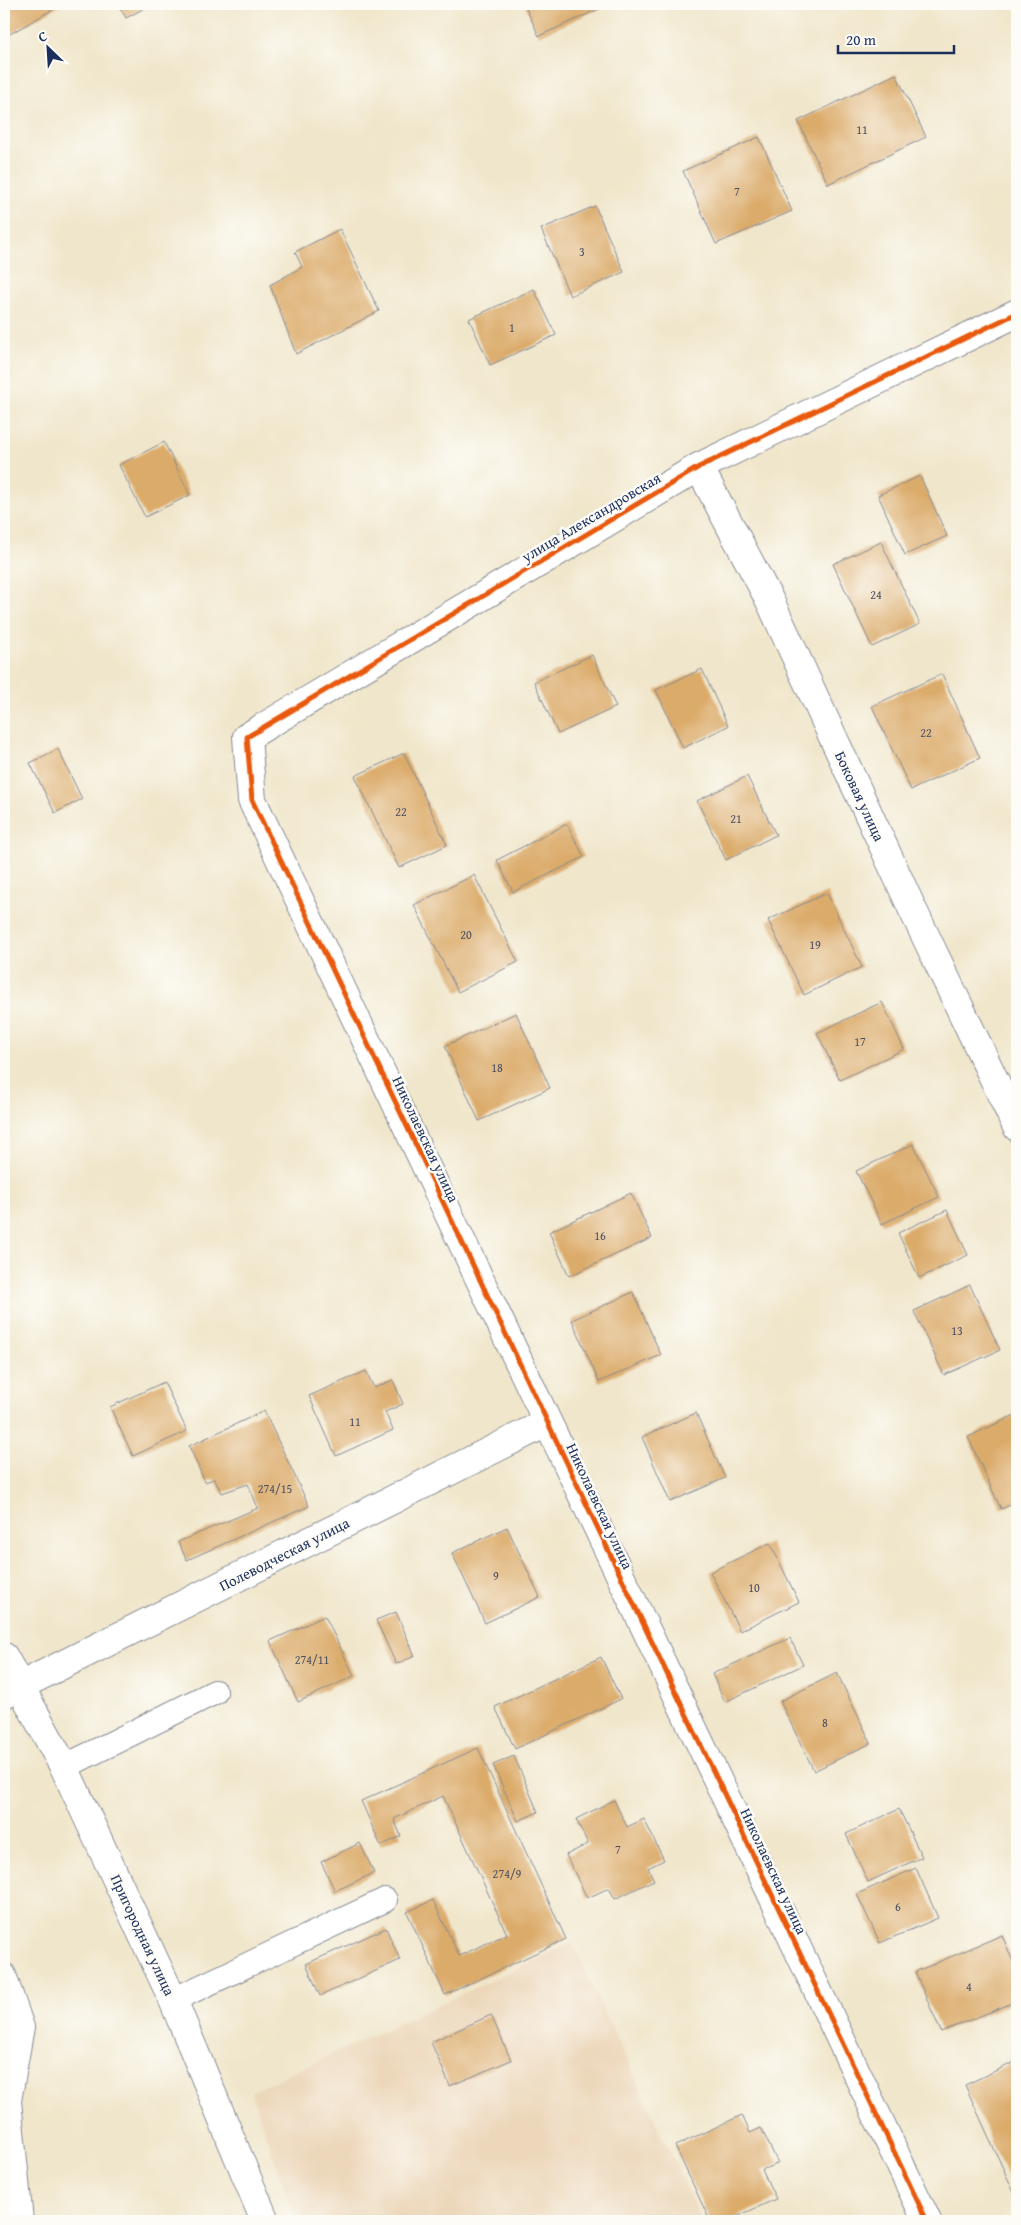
<svg xmlns="http://www.w3.org/2000/svg" width="1021" height="2225" font-family="'Gentium Book Plus',serif">
	<rect width="100%" height="100%" fill="#fdfcf7"/>
	<filter id="ink" filterUnits="userSpaceOnUse"><feTurbulence type="fractalNoise" baseFrequency=".02" numOctaves="2"/><feDisplacementMap in="SourceGraphic" scale="10" xChannelSelector="R" yChannelSelector="G"/><feConvolveMatrix kernelMatrix="1 2 1 2 8 2 1 2 1" color-interpolation-filters="sRGB"/></filter>
	<filter id="wash" filterUnits="userSpaceOnUse"><feTurbulence type="fractalNoise" baseFrequency=".0096" numOctaves="4" result="noise"/><feDisplacementMap in="SourceGraphic" scale="20" xChannelSelector="R" yChannelSelector="G"/><feGaussianBlur stdDeviation="1.12" result="paint"/><feColorMatrix in="noise" values="0 0 0 0 0 0 0 0 0 0 0 0 0 0 0 0 0 1.4 0 .05"/><feComposite in="paint" operator="in"/></filter>
	<g filter="url(#wash)">
		<rect width="100%" height="100%" fill="#f0e6cb"/>
		<!-- built -->
		<polygon fill="#ecd7ba" points="572,1943 702,2221 296,2221 251,2092"/>
		<g id="blocks">
			<!-- building -->
			<g fill="#dbab6a">
				<polygon points="4,4 63,4 8,35 4,28"/>
				<polygon points="118,4 152,4 126,18"/>
				<polygon points="524,4 610,4 539,36"/>
				<polygon points="896,74 926,137 828,184 798,121"/>
				<polygon points="759,137 792,211 716,244 683,171"/>
				<polygon points="595,206 624,272 570,296 541,229"/>
				<polygon points="340,229 379,311 296,354 270,285 302,267 295,252"/>
				<polygon points="534,289 556,335 490,365 469,319"/>
				<polygon points="164,442 190,495 145,517 119,465"/>
				<polygon points="920,476 947,536 905,555 878,495"/>
				<polygon points="881,542 920,624 872,647 833,564"/>
				<polygon points="592,655 616,707 558,734 534,682"/>
				<polygon points="702,669 728,726 683,748 656,690"/>
				<polygon points="942,674 980,758 911,790 872,706"/>
				<polygon points="58,749 82,799 55,813 30,763"/>
				<polygon points="404,753 447,845 399,868 355,776"/>
				<polygon points="747,776 776,835 726,860 697,801"/>
				<polygon points="567,824 584,857 513,892 497,860"/>
				<polygon points="474,875 518,962 458,992 414,905"/>
				<polygon points="827,893 862,967 804,995 768,920"/>
				<polygon points="882,1002 904,1049 840,1080 817,1033"/>
				<polygon points="516,1013 550,1088 479,1121 445,1046"/>
				<polygon points="913,1144 939,1197 882,1224 856,1171"/>
				<polygon points="631,1193 652,1238 569,1276 549,1232"/>
				<polygon points="947,1210 968,1255 919,1278 898,1233"/>
				<polygon points="970,1285 1000,1350 944,1375 914,1311"/>
				<polygon points="633,1292 661,1355 599,1382 572,1320"/>
				<polygon points="366,1371 374,1388 393,1380 403,1404 385,1412 393,1430 336,1456 309,1396"/>
				<polygon points="164,1382 187,1431 133,1456 110,1407"/>
				<polygon points="264,1411 309,1506 187,1560 178,1542 258,1508 248,1484 222,1493 214,1479 205,1482 189,1446"/>
				<polygon points="696,1413 725,1478 670,1502 642,1437"/>
				<polygon points="1017,1414 1017,1502 1001,1509 968,1437"/>
				<polygon points="507,1527 540,1597 485,1623 452,1553"/>
				<polygon points="770,1543 799,1602 740,1631 710,1572"/>
				<polygon points="396,1612 415,1656 396,1664 376,1620"/>
				<polygon points="325,1616 354,1676 298,1702 270,1641"/>
				<polygon points="790,1638 803,1665 725,1702 712,1674"/>
				<polygon points="601,1657 621,1699 515,1749 495,1707"/>
				<polygon points="837,1673 871,1743 814,1771 780,1701"/>
				<polygon points="478,1748 566,1939 445,1995 407,1912 433,1900 459,1956 507,1934 443,1796 394,1819 401,1836 381,1846 361,1801"/>
				<polygon points="514,1756 538,1812 518,1821 493,1765"/>
				<polygon points="614,1800 627,1827 644,1819 664,1860 648,1868 654,1880 615,1899 609,1888 587,1898 566,1855 588,1844 576,1819"/>
				<polygon points="899,1809 922,1857 868,1882 846,1834"/>
				<polygon points="360,1843 374,1873 335,1891 321,1862"/>
				<polygon points="916,1868 938,1918 880,1943 857,1894"/>
				<polygon points="386,1928 400,1960 320,1996 306,1964"/>
				<polygon points="1002,1935 1017,1971 1017,2001 941,2032 915,1972"/>
				<polygon points="491,2015 511,2060 450,2086 431,2042"/>
				<polygon points="1017,2061 1017,2199 965,2085"/>
				<polygon points="742,2115 750,2133 761,2128 778,2163 762,2170 776,2199 727,2221 710,2221 675,2146"/>
			</g>
		</g>
	</g>
	<g filter="url(#ink)">
		<use href="#blocks" fill-opacity="0" stroke="#868a94" stroke-width="1"/>
		<g fill="none" stroke-linecap="round" stroke-linejoin="round">
			<!-- service casing -->
			<g stroke="#868a94" stroke-width="26">
				<g id="service">
					<polyline points="64,1767 215,1692"/>
					<polyline points="4,1975 22,2027 9,2101 4,2111"/>
					<polyline points="173,2000 385,1900"/>
					<polyline points="9,2101 21,2221"/>
				</g>
			</g>
			<!-- minor casing -->
			<g stroke="#868a94" stroke-width="30">
				<g id="minor">
					<polyline points="699,467 770,601 912,908 1017,1127"/>
					<polyline points="4,1657 64,1767 173,2000 265,2221"/>
					<polyline points="4,1694 546,1423"/>
					<polyline points="927,2221 252,800 247,737 699,467 1017,313"/>
				</g>
			</g>
			<!-- service -->
			<use href="#service" stroke="#fff" stroke-width="24"/>
			<!-- minor -->
			<use href="#minor" stroke="#fff" stroke-width="28"/>
			<!-- cycleway casing -->
			<g stroke="#fdfcf7" stroke-width="8">
				<polyline id="cycleway" points="927,2221 252,800 247,737 699,467 1017,313"/>
			</g>
			<!-- cycleway -->
			<use href="#cycleway" stroke="#e8590c" stroke-width="5"/>
		</g>
	</g>
	<g text-anchor="middle" dominant-baseline="central" stroke-width="5" stroke-linejoin="round" paint-order="stroke">
		<!-- number labels -->
		<g font-size="12" fill="#4b4e61">
			<text x="862" y="129">11</text>
			<text x="737" y="191">7</text>
			<text x="582" y="251">3</text>
			<text x="512" y="327">1</text>
			<text x="876" y="594">24</text>
			<text x="926" y="732">22</text>
			<text x="401" y="811">22</text>
			<text x="736" y="818">21</text>
			<text x="466" y="934">20</text>
			<text x="815" y="944">19</text>
			<text x="860" y="1041">17</text>
			<text x="497" y="1067">18</text>
			<text x="600" y="1235">16</text>
			<text x="957" y="1330">13</text>
			<text x="355" y="1421">11</text>
			<text x="275" y="1488">274/15</text>
			<text x="496" y="1575">9</text>
			<text x="754" y="1587">10</text>
			<text x="312" y="1659">274/11</text>
			<text x="825" y="1722">8</text>
			<text x="618" y="1849">7</text>
			<text x="507" y="1873">274/9</text>
			<text x="898" y="1906">6</text>
			<text x="969" y="1986">4</text>
		</g>
		<!-- street labels -->
		<g font-size="15" fill="#1b2f5e" stroke="#fdfcf7">
			<text transform="translate(591 517) rotate(-31)">улица Александровская</text>
			<text transform="translate(860 796) rotate(65)">Боковая улица</text>
			<text transform="translate(426 1139) rotate(65)">Николаевская улица</text>
			<text transform="translate(600 1506) rotate(65)">Николаевская улица</text>
			<text transform="translate(284 1554) rotate(-27)">Полеводческая улица</text>
			<text transform="translate(774 1871) rotate(65)">Николаевская улица</text>
			<text transform="translate(143 1935) rotate(65)">Пригородная улица</text>
		</g>
	</g>
	<!-- margin -->
	<rect width="1021" height="2225" fill="none" stroke="#fdfcf7" stroke-width="20"/>
	<!-- north arrow -->
	<g transform="translate(48 48) rotate(335)" stroke="#fdfcf7" stroke-width="4" paint-order="stroke">
	<path d="M0-4L9 19L0 12L-9 19Z" fill="#1b2f5e"/>
	<text y="-8" font-size="14" font-weight="bold" text-anchor="middle" fill="#1b2f5e">С</text>
	</g>
	<!-- scale -->
	<path d="M838 45v8h116v-8" fill="none" stroke="#1b2f5e" stroke-width="2.5"/>
	<text x="846" y="45" font-size="15" fill="#1b2f5e" stroke="#fdfcf7" stroke-width="4" paint-order="stroke">20 m</text>
</svg>
